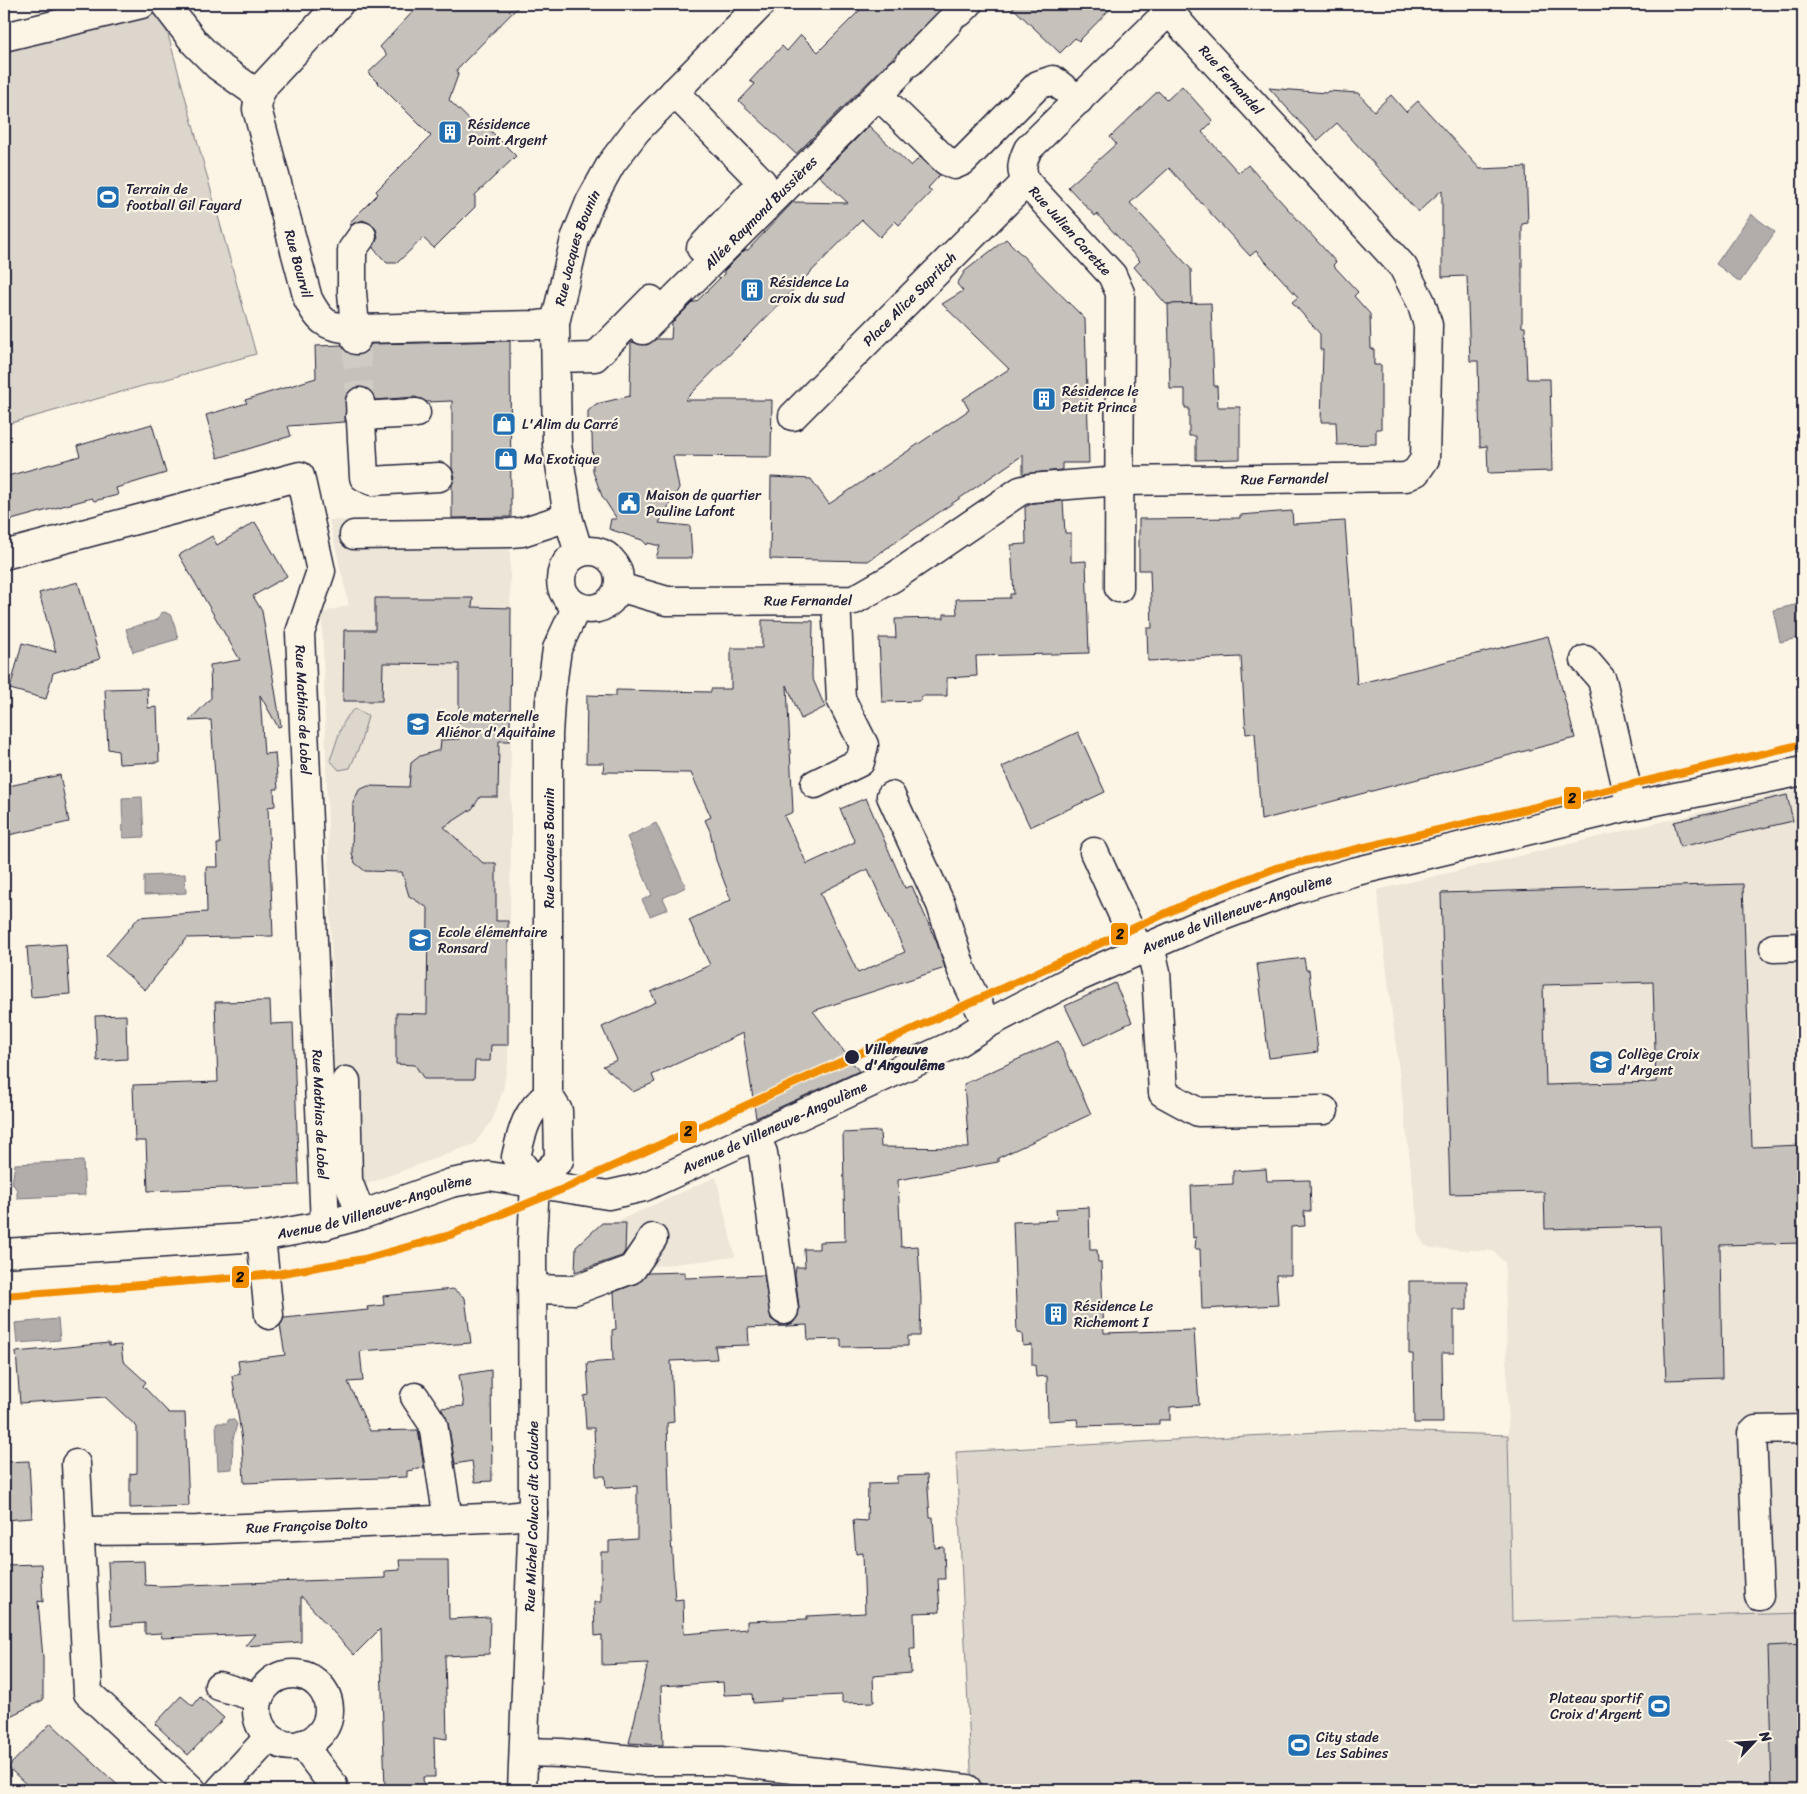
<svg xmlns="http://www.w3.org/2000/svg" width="1807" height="1794" font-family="Sriracha,sans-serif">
	<rect width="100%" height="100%" fill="#fcf5e5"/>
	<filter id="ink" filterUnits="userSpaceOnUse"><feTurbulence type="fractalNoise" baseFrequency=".02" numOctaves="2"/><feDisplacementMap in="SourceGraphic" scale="10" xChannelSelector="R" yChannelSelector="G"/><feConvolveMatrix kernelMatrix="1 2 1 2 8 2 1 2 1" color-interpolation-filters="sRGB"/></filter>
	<g filter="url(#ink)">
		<!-- built -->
		<g fill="#ece5d8">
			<polygon points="329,520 510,520 511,835 508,1062 503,1090 492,1121 474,1144 361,1186 338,1185 322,613 349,605"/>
			<polygon points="1803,788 1803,1613 1512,1621 1505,1263 1493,1251 1431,1248 1424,1245 1419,1235 1377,890"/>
			<polygon points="716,1177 735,1257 647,1267 647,1275 574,1308 576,1247 602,1223 613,1223"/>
		</g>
		<!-- green -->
		<g fill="#dcd6cc" stroke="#7f7c84">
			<polygon points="161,9 256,354 4,425 4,50"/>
			<path d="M356 709 368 716 360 745 350 768 339 770 330 760C337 744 341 716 356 709Z"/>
			<polygon points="1356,1430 1508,1435 1512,1621 1803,1613 1803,1790 972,1790 956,1452"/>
		</g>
		<!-- water -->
		<g fill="#b2adab" stroke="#78757e">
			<polygon points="1751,214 1775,232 1740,282 1716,264"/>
			<polygon points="1803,603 1803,637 1780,642 1773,610"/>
			<polygon points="165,612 172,616 178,639 133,652 126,629 157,620 161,613"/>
			<polygon points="142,797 144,837 123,838 122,798"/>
			<polygon points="656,823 686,887 663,898 668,909 650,916 642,900 652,895 627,837"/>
			<polygon points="185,874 186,893 144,895 144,876"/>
			<polygon points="83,1161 85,1195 17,1198 17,1190 12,1183 15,1164"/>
			<polygon points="58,1319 60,1340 17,1343 15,1323"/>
			<polygon points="229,1419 234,1420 237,1424 233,1439 232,1469 218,1470 216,1423 227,1423"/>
		</g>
		<!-- building -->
		<g fill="#c6c1bb" stroke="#22223b" fill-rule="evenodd">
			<polygon points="420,4 521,4 457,69 458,75 449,100 480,130 485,125 516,156 475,195 475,207 434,248 423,238 397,263 387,263 373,248 378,237 376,229 371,224 363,220 351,225 349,223 378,194 376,191 431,136 368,73 387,55 380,47"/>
			<polygon points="866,4 947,4 796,154 739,101 755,84 750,81 782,46 787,51 801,35 818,52"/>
			<polygon points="1009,4 1115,4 1079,41 1075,38 1060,53"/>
			<polygon points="1182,86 1213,121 1202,132 1239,173 1248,165 1336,262 1333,265 1358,292 1354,296 1370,314 1371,349 1374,349 1374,365 1381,365 1381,429 1376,429 1376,444 1337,445 1336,422 1321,422 1323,350 1320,350 1320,334 1292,302 1298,297 1256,251 1250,256 1169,168 1130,203 1191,269 1192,304 1166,304 1134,267 1140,261 1097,214 1095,216 1068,187 1116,144 1110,137 1158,91 1167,100"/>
			<polygon points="1269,88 1326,93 1328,91 1358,93 1374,111 1391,95 1406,112 1418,101 1480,169 1526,167 1528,223 1522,224 1522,327 1525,327 1527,379 1550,379 1552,471 1488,473 1487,446 1480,447 1478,361 1470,361 1467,276 1442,277 1442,190 1418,212 1337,123 1317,141"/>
			<polygon points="869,126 911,166 920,157 940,175 928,188 932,191 899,225 895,221 880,237 862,220 685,400 772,400 771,457 673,456 679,488 659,523 690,526 692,558 656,558 660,546 648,543 647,545 642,540 609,529 611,519 617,519 602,496 593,472 592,434 588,430 588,411 596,404 630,396 631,342 647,345 656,339 671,339 672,323 693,302 696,302 724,274 724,271 745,250 748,250 793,202 848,203 819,176"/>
			<polygon points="1006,239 1085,319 1089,463 1062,463 1062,470 1023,474 1023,455 868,561 770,559 771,477 811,479 829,504 969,410 963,399 1009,369 942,304 963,291 957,284 965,271"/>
			<polygon points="1211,303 1214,386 1217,386 1218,407 1240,407 1240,459 1196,460 1196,436 1189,436 1189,408 1185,408 1185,389 1170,389 1168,304"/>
			<polygon points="510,341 511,517 452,518 452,485 455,477 452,468 452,401 427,402 415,397 375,400 367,388 359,386 351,389 346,395 345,422 288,426 291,436 218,458 206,415 247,403 245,400 316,378 315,346 342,345 349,354 357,356 365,353 371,344"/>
			<polygon points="152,424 166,473 116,488 118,495 94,501 92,498 4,522 4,477 80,456 77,446"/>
			<polygon points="1063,501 1065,533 1071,533 1071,562 1086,561 1089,653 976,656 977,676 947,678 947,696 921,696 921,701 882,702 879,638 896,638 895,619 944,618 944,614 957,614 956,599 1010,598 1010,594 1014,594 1011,545 1026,544 1025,507 1034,503"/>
			<polygon points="1292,511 1293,524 1345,521 1357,684 1548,636 1575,738 1261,820 1255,733 1246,734 1241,657 1148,661 1147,628 1152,628 1150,570 1139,570 1139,519 1240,518 1240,515"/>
			<polygon points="255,522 287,576 253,596 262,611 281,726 278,727 260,695 264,754 275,753 278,789 274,789 275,806 268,807 273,936 187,938 145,990 106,956 139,917 207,912 206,867 218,867 217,844 220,844 211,720 189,721 211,698 210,665 240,660 179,555 212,536 217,545"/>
			<polygon points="78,582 100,659 53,673 46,699 10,689 22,643 56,652 39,593"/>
			<polygon points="375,598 473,598 472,607 511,608 510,741 499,741 498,797 480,797 472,809 444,827 483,863 496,863 496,921 508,921 508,1045 491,1045 490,1061 475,1061 474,1079 424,1079 415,1065 396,1064 396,1013 427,1014 428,908 409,896 402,872 365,871 355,863 352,854 353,803 359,790 368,786 409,787 411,763 420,756 440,750 441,740 459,739 459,664 383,663 382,701 343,701 344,630 375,630"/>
			<path d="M762 620 813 621 812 677 825 707 801 719 787 685 793 812 784 816 807 864 855 842 840 809 866 798 905 888 912 886 937 943 945 968 813 1011 859 1071 756 1118 743 1033 652 1075 655 1082 633 1092 603 1066 617 1060 602 1027 656 1002 651 992 710 965 689 920 731 900 716 860 710 831 705 820 711 817 691 773 603 772 604 763H586L587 695 616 696V690L711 692V689H731V648H762ZM868 869 905 952 858 973 820 893Z"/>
			<polygon points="147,688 148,708 157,707 159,762 119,764 118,751 108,749 105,689"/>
			<polygon points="1078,732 1105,792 1030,827 1002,767"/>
			<polygon points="60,775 69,822 4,836 4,787"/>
			<polygon points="1787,795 1793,821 1680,847 1674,822"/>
			<path d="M1743 884 1752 1147 1803 1145V1243L1720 1245 1722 1378 1666 1380 1660 1226 1545 1229 1544 1192 1450 1194 1441 893ZM1653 982 1656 1082 1546 1085 1543 985Z"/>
			<polygon points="66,944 70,994 31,997 27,947"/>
			<polygon points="1304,958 1306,970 1309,970 1318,1052 1269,1058 1257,964"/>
			<polygon points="1115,983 1132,1022 1084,1045 1065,1006"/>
			<polygon points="270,1001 271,1024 293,1023 299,1185 148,1191 146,1141 135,1141 133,1085 218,1082 215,1002"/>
			<polygon points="126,1015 127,1059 97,1061 95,1016"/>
			<polygon points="1058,1041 1091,1114 998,1158 998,1162 898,1180 901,1247 918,1246 921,1299 920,1336 908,1336 908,1346 841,1347 841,1339 808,1340 807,1325 748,1328 749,1345 715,1346 717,1359 671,1361 674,1422 667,1423 670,1524 675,1600 683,1599 684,1634 747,1629 747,1621 807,1619 807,1616 865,1613 863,1553 856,1554 853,1520 867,1521 868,1484 897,1483 897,1476 927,1475 930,1517 933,1517 935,1548 944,1547 945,1579 938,1579 940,1612 914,1613 915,1649 910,1649 911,1673 873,1676 874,1702 842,1703 842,1695 781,1698 781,1701 753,1703 752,1694 724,1695 723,1682 661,1686 663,1745 629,1743 648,1663 602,1665 602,1635 595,1636 594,1602 601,1602 601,1552 609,1552 609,1541 637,1539 637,1486 606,1488 605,1476 596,1476 594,1428 586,1428 584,1396 589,1395 587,1363 613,1361 612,1330 616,1329 614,1292 638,1283 648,1273 685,1272 685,1278 764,1275 771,1319 779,1325 787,1325 793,1323 798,1316 799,1308 795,1274 796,1267 805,1267 804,1249 819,1249 819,1242 845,1241 843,1133 880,1131 881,1147 969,1148 964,1084"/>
			<polygon points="1266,1169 1267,1181 1310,1180 1311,1211 1304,1211 1305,1226 1291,1227 1291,1275 1276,1275 1278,1305 1202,1309 1200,1249 1195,1249 1196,1237 1193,1238 1191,1186 1233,1184 1233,1171"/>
			<polygon points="1089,1207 1090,1250 1097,1250 1098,1262 1101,1262 1104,1333 1194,1330 1199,1405 1170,1407 1170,1420 1159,1420 1159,1424 1078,1426 1077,1419 1048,1421 1047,1376 1036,1377 1035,1365 1032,1365 1032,1345 1023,1346 1022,1334 1017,1333 1013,1222 1057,1220 1056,1209"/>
			<polygon points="602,1223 626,1223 625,1251 622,1256 575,1272 576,1247"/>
			<polygon points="1409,1281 1467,1281 1467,1310 1454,1310 1454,1353 1442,1353 1443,1423 1414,1423 1413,1354 1409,1354"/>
			<polygon points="453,1289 465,1298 471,1343 360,1351 363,1381 348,1382 370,1431 418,1430 424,1468 407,1471 407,1477 244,1483 242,1440 232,1376 240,1374 238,1361 285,1355 280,1325 284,1318 368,1310 367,1307 384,1305 383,1296"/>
			<polygon points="109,1343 109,1346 121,1345 123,1361 146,1382 143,1386 169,1413 185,1413 189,1506 130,1508 130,1474 137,1473 137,1427 105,1397 20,1403 16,1352"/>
			<polygon points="491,1370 492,1481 475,1482 472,1461 455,1464 448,1422 441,1408 464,1406 459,1375"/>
			<polygon points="29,1461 32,1518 4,1520 4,1462"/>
			<polygon points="399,1560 448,1560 449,1619 490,1617 489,1654 445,1656 447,1739 434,1737 435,1777 423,1777 424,1790 385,1790 380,1629 354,1655 301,1596 301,1642 245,1646 255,1634 162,1638 161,1633 145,1634 145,1623 111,1626 108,1562 144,1561 145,1585 160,1586 385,1578 385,1571 400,1570"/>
			<polygon points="41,1564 43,1602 38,1601 43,1658 43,1700 4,1719 4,1565"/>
			<polygon points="1803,1644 1803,1790 1772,1790 1768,1646"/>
			<polygon points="181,1696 193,1706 200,1697 224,1718 188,1755 155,1724"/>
			<polygon points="51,1723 70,1741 123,1790 32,1790 8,1767"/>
		</g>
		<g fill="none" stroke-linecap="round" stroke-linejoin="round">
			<!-- minor-tunnel -->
			<polyline stroke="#d0cbc3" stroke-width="28" stroke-dasharray="28 14" stroke-linecap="butt" points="356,340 360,402"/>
			<!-- minor casing -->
			<g stroke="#22223b" stroke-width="31">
				<g id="minor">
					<polyline points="165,4 195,43 218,66 259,95"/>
					<path id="s1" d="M339 4 265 84 259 95 257 109 308 299C321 324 327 327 356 329L538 325 555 323"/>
					<polyline points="960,12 968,4"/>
					<polyline points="4,37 142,4"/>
					<polyline points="910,62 948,23"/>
					<polyline points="674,92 762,182 701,248"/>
					<polyline points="878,95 899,73"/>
					<path id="s2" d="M643 330 878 95 946 161 954 165 963 161 1038 85 1053 80 1079 100"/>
					<polyline points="356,340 352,292 352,250 362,236"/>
					<polyline points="556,358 595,357 651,300"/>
					<polyline points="360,402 364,477 372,481 439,477"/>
					<polyline points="360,416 416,413"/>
					<path id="s3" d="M793 416 1026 182"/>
					<polyline points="354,535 510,533 522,532 568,517"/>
					<circle cx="590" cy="580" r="29"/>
					<path id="s4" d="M579 553 568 517 557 445 555 323 575 239 590 202 611 164 636 131 761 4"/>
					<path id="s5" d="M4 555 300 476 321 571 300 633 325 1225"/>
					<path id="s6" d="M619 587 667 601 854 600 894 577 1020 491 1031 488 1119 481 1406 477 1416 472 1425 459 1428 325 1421 302 1403 267 1187 32 1169 11 1166 4"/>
					<path d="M1119 588 1120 293 1112 275 1026 182C1020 169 1022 162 1028 149L1169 11"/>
					<polyline points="1585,660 1602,680 1631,806"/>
					<polyline points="815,784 860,762 864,745 841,699 836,601"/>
					<polyline points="891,796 941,905 962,971 987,1024"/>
					<polyline points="1094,852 1139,950"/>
					<polyline points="1150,946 1156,972 1163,1093 1198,1112 1324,1110"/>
					<polyline points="1774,948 1803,947"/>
					<polyline points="346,1081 348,1181 361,1215"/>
					<polyline points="756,1136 763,1153 784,1310"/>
					<polyline points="535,1183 559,1160 558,1111 548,1095 548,735 550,701 557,649 577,606"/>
					<polyline points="261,1237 269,1315"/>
					<path id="s7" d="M4 1253 261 1237 325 1225 361 1215 451 1183 489 1176 608 1195 644 1187 957 1043 987 1024 1072 980 1196 926 1295 889 1353 872 1631 806 1803 771"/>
					<polyline points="532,1289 575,1290 632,1269 653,1238"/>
					<polyline points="415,1397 433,1424 448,1519"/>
					<polyline points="76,1464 88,1693 192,1790"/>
					<path id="s8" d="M79 1531 197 1530 509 1517 533 1514"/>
					<polyline points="1759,1596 1752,1434 1756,1430 1803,1429"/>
					<circle cx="293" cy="1710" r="36"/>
					<polyline points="219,1686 259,1698"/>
					<polyline points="302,1744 333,1785"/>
					<polyline points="524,1752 561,1753 644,1761 722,1761 967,1789"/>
					<polyline points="220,1790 269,1737"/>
					<path id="s9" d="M522 1790 533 1514 532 1242 535 1183 516 1157C522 1131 526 1111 548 1095"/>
				</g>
			</g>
			<!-- minor -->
			<use href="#minor" stroke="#fcf5e5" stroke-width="28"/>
			<!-- tram-1 casing -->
			<g stroke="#fcf5e5" stroke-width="11">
				<polyline id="tram-1" points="4,1296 277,1274 364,1259 450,1235 563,1189 1208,894 1276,868 1803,744"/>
			</g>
			<!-- tram-1 -->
			<use href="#tram-1" stroke="#f18e00" stroke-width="8"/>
		</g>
	</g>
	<!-- icons -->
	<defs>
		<g id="building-square" transform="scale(1.25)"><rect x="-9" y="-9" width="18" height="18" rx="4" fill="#1f6fb2" stroke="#fcf5e5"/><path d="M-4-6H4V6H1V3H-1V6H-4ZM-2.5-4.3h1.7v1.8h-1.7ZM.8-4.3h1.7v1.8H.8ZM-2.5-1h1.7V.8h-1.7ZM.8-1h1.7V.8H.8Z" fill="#fff"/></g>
		<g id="stadium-square" transform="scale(1.25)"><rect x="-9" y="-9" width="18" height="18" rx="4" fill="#1f6fb2" stroke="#fcf5e5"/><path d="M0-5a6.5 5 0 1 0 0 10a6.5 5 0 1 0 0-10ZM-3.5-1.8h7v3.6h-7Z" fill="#fff"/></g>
		<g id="shop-square" transform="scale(1.25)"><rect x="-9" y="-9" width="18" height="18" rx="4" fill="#1f6fb2" stroke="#fcf5e5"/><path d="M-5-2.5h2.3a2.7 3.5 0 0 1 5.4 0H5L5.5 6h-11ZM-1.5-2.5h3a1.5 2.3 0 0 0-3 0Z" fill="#fff"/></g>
		<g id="civic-square" transform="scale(1.25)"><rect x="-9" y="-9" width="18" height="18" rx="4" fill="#1f6fb2" stroke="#fcf5e5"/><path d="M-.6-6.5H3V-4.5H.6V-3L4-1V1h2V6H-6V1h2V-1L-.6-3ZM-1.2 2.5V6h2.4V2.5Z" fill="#fff"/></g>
		<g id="school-square" transform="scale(1.25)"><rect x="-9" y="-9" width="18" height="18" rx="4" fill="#1f6fb2" stroke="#fcf5e5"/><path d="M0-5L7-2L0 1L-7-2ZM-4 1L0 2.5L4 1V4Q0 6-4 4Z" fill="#fff"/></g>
	</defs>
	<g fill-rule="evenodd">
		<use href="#building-square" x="450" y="132"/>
		<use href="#stadium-square" x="108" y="197"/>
		<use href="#building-square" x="752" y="290"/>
		<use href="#building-square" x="1044" y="399"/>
		<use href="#shop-square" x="504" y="424"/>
		<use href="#shop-square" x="506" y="459"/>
		<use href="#civic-square" x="629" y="503"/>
		<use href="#school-square" x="418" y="724"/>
		<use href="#school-square" x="420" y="940"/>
		<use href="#school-square" x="1601" y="1062"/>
		<use href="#building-square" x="1056" y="1314"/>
		<use href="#stadium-square" x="1659" y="1706"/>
		<use href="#stadium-square" x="1299" y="1745"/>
	</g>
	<!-- markers -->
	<circle fill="#22223b" stroke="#fcf5e5" stroke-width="2" cx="852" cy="1057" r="8"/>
	<g text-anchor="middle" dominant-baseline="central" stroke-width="4.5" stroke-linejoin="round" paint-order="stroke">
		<!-- street labels -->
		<g font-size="14" fill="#22223b" stroke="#fcf5e5">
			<text transform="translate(1231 80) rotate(48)">Rue Fernandel</text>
			<text stroke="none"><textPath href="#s2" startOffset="166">Allée Raymond Bussières</textPath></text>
			<text transform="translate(1070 231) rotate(48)">Rue Julien Carette</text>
			<text stroke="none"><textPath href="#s4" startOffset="311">Rue Jacques Bounin</textPath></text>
			<text stroke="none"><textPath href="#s1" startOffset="296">Rue Bourvil</textPath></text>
			<text stroke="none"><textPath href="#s3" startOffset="165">Place Alice Sapritch</textPath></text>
			<text stroke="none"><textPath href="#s6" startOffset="701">Rue Fernandel</textPath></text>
			<text stroke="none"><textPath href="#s6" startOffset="191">Rue Fernandel</textPath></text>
			<text stroke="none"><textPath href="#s5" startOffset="546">Rue Mathias de Lobel</textPath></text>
			<text transform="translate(549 848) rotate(-90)">Rue Jacques Bounin</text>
			<text stroke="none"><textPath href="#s7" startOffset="1305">Avenue de Villeneuve-Angoulème</textPath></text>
			<text stroke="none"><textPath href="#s5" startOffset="951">Rue Mathias de Lobel</textPath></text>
			<text stroke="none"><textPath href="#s7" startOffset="795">Avenue de Villeneuve-Angoulème</textPath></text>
			<text stroke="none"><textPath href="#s7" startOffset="375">Avenue de Villeneuve-Angoulème</textPath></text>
			<text stroke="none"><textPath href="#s9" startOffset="274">Rue Michel Colucci dit Coluche</textPath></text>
			<text stroke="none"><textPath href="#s8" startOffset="228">Rue Françoise Dolto</textPath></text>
		</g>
		<!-- poi labels -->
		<g font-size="14" fill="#22223b" stroke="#fcf5e5" text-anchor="start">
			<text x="468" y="124">Résidence<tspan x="468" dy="16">Point Argent</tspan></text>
			<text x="126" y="189">Terrain de<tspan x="126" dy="16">football Gil Fayard</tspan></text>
			<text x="770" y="282">Résidence La<tspan x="770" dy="16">croix du sud</tspan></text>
			<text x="1062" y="391">Résidence le<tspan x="1062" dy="16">Petit Prince</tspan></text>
			<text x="522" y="424">L'Alim du Carré</text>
			<text x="524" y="459">Ma Exotique</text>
			<text x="646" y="495">Maison de quartier<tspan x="646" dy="16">Pauline Lafont</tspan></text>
			<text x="436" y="716">Ecole maternelle<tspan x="436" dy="16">Aliénor d'Aquitaine</tspan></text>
			<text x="438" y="932">Ecole élémentaire<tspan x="438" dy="16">Ronsard</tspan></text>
			<text x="1618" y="1054">Collège Croix<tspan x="1618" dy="16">d'Argent</tspan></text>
			<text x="1074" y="1306">Résidence Le<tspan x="1074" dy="16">Richemont I</tspan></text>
			<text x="1642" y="1698" text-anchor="end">Plateau sportif<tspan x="1642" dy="16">Croix d'Argent</tspan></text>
			<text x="1316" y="1737">City stade<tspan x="1316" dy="16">Les Sabines</tspan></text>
		</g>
		<!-- stop labels -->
		<g font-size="14" font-weight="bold" fill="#22223b" stroke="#fcf5e5" text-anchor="start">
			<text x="865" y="1049">Villeneuve<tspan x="865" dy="16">d'Angoulême</tspan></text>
		</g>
	</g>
	<g stroke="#fcf5e5" stroke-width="2">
		<rect x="1563" y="786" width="19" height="24" rx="5" fill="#f18e00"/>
		<rect x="1110" y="922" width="19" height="24" rx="5" fill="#f18e00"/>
		<rect x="679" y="1120" width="19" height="24" rx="5" fill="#f18e00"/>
		<rect x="231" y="1265" width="19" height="24" rx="5" fill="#f18e00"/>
	</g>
	<g font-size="14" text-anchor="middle" font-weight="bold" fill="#111">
		<text x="1572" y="803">2</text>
		<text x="1120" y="939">2</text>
		<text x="688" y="1136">2</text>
		<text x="240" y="1282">2</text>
	</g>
	<!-- margin -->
	<rect width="1807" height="1794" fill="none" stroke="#fcf5e5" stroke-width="20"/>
	<rect x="10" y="10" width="1787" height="1774" fill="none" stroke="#22223b" stroke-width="2" filter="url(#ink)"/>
	<!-- north arrow -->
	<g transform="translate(1754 1742) rotate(65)" stroke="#fcf5e5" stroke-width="4" paint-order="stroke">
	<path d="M0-4L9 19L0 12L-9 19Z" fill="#22223b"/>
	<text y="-8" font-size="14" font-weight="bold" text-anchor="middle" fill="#22223b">N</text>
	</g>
</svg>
